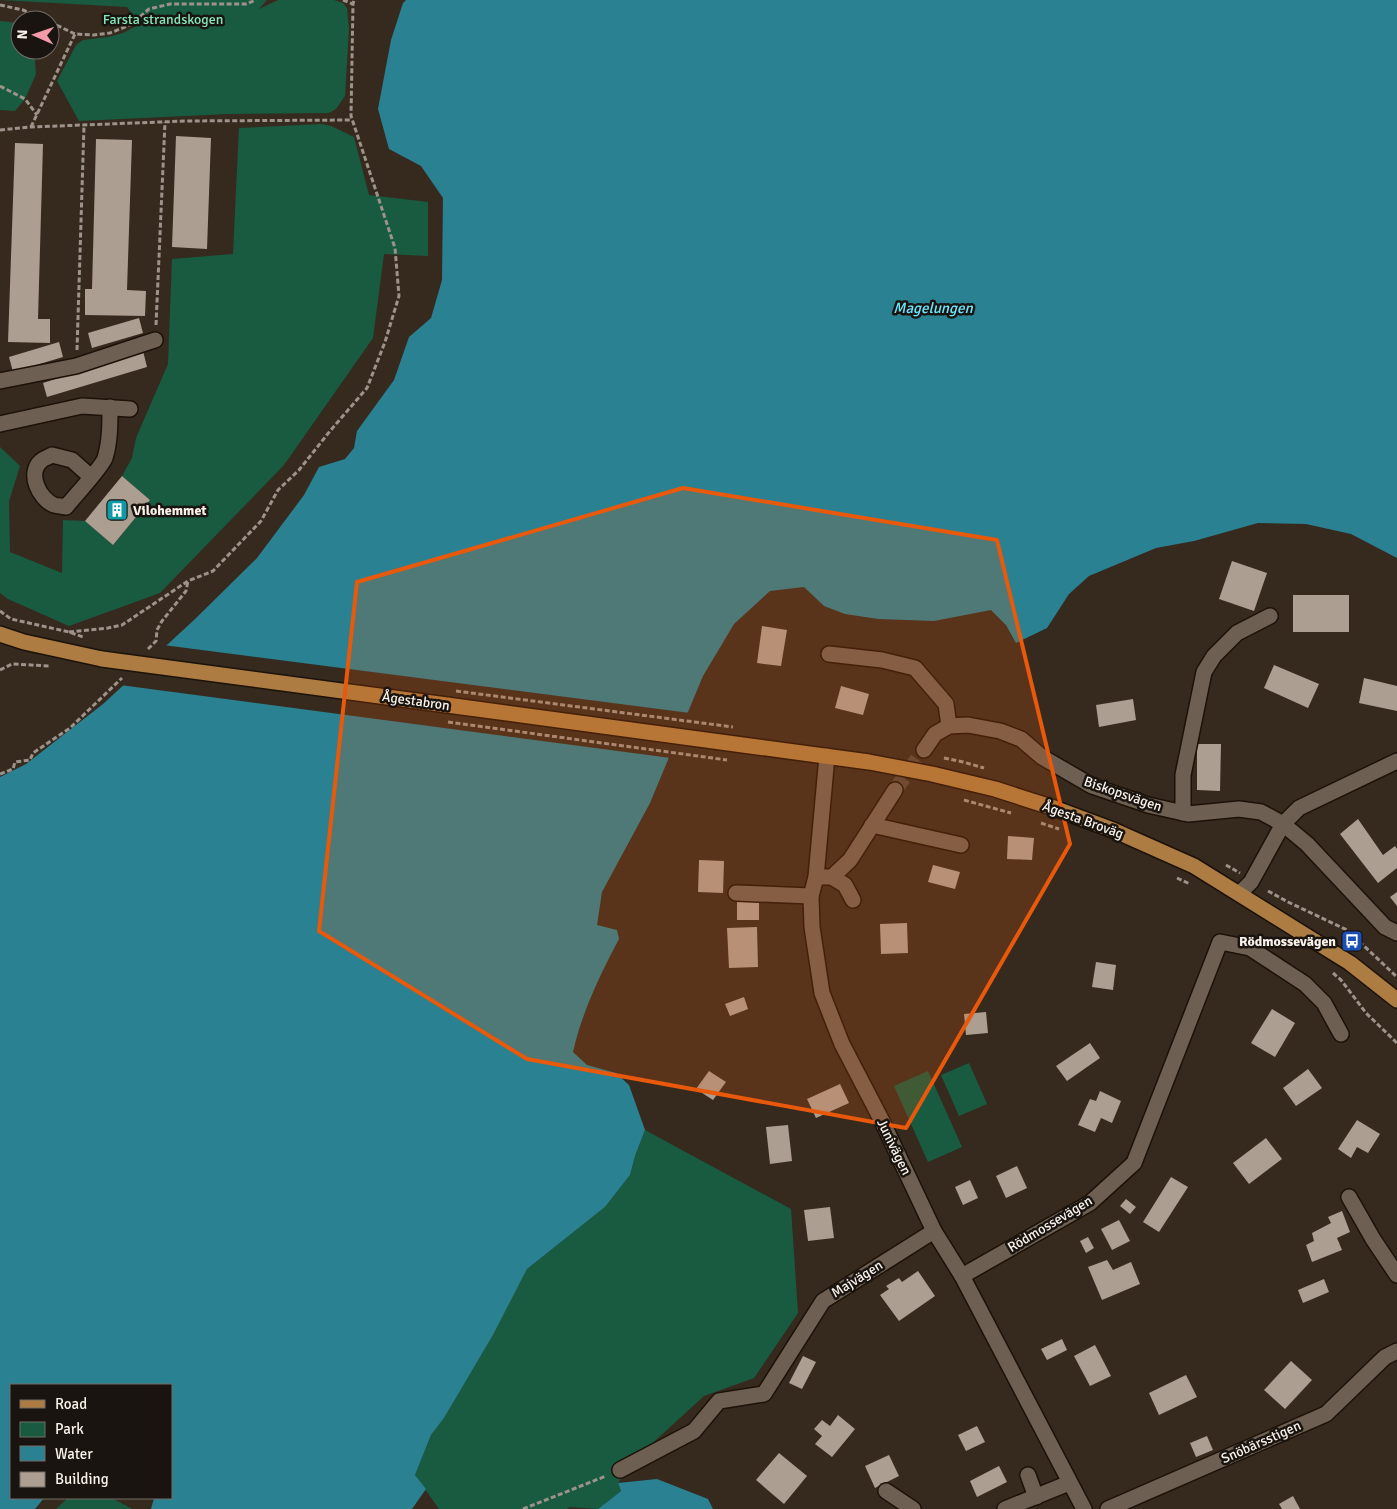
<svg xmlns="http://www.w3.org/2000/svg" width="1397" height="1509" font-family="Signika,sans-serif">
	<rect width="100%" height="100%" fill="#362a1f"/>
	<!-- green -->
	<g fill="#185b41">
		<polygon points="0,0 267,0 259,9 278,0 334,0 343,3 347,8 349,29 345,96 336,109 329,113 228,114 79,121 57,81 76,45 83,40 108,37 123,33 140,24 127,7"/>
		<polygon points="0,21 20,23 20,50 34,50 36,74 25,99 15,111 0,110"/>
		<polygon points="322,124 331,126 354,137 369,195 428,202 428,256 384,254 373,338 284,465 160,593 69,626 8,599 0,593 0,447 20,466 9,501 10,552 62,573 63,520 85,521 113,545 150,500 122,476 132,458 136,438 168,364 172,259 233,254 239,128"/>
		<polygon points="969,1063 987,1104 959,1116 941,1075"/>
		<polygon points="928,1071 962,1147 928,1162 894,1086"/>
		<polygon points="645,1130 791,1209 798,1313 754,1378 704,1396 634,1460 618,1483 621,1491 598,1509 570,1507 567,1509 439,1509 415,1475 431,1435 444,1418 493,1335 527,1269 605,1207 630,1175 635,1156"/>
		<polygon points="68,1498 112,1498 132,1509 56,1509"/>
	</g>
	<!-- water -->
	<g fill="#2a8191">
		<path d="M406 0H1397V558L1351 534 1306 524 1258 523 1194 541 1156 548 1089 576 1069 594 1047 628 1016 643 1006 625 991 610 934 621 878 619 845 614 824 606 804 587 770 591 734 624 703 676 650 803 602 892 597 925 617 930 619 939C600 975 582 1012 573 1052L587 1065 616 1073 629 1085 645 1130 635 1156 630 1175 605 1207 527 1269 493 1335 444 1418 431 1435 415 1475 426 1489 412 1509H151L154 1498H171V1385H11V1498H44L35 1509H0V777L26 764 103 704 194 620 257 558 304 495 319 467 345 459 354 448 357 431 394 380 409 337 431 318 442 280 443 198 421 166 389 149 378 109 391 40 403 3Z"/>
		<polygon points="657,1479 708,1499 713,1509 598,1509 621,1491 618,1483"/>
	</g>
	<!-- pier -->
	<polygon fill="#362a1f" points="163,645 690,713 671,758 120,685"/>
	<!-- building -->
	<g fill="#ac9e90">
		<polygon points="176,136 211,138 207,249 172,247"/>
		<polygon points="96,139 132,140 127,290 146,291 145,316 85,315 85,289 92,289"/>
		<polygon points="15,143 43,144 38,319 50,319 50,343 8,342"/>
		<polygon points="139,318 143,333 92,348 88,333"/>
		<polygon points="59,342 63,357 13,372 9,357"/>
		<polygon points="143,351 147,367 47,397 43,383"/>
		<polygon points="122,476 150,500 113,545 85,521"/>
		<polygon points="1232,561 1267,573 1254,611 1219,599"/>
		<rect x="1293" y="595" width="56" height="37"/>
		<polygon points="762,626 787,630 781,666 757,663"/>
		<polygon points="1274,665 1319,684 1308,708 1264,688"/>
		<polygon points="1364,678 1397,686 1397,711 1359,703"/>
		<polygon points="841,686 869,694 863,715 835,708"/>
		<polygon points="1133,699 1136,720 1099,727 1096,705"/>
		<polygon points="1197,744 1221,744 1220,791 1197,790"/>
		<polygon points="1358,819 1383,855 1395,846 1397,849 1397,868 1378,883 1340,834"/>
		<polygon points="1008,836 1034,838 1032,860 1007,859"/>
		<polygon points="699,860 724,861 723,893 698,892"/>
		<polygon points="933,865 960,872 955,889 928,882"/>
		<polygon points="1397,892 1397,906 1390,897"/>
		<rect x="737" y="898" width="22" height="22"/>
		<polygon points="907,923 908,953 881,954 880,924"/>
		<polygon points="757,927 758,967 729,968 727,928"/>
		<polygon points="1096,962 1116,965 1113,990 1092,987"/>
		<polygon points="744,997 748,1009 730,1016 725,1004"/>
		<polygon points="1272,1009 1295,1023 1275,1057 1251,1043"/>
		<polygon points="986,1012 988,1033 966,1035 964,1014"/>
		<polygon points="1090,1043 1100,1058 1067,1081 1056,1066"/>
		<polygon points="1308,1069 1322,1088 1296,1106 1283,1088"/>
		<polygon points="709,1071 726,1082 713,1100 696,1089"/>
		<polygon points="840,1084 849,1103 816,1118 807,1099"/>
		<polygon points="1100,1091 1121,1101 1112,1123 1101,1118 1095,1132 1078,1125 1090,1099 1096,1101"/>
		<polygon points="1357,1120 1380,1134 1368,1153 1357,1147 1351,1158 1338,1149"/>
		<polygon points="788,1125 792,1161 770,1164 766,1127"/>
		<polygon points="1266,1138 1282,1159 1249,1184 1233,1163"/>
		<polygon points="1017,1166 1027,1188 1006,1198 996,1176"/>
		<polygon points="1171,1177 1188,1187 1159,1232 1143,1222"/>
		<polygon points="970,1180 978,1198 963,1205 955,1187"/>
		<polygon points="1126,1199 1136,1207 1130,1214 1120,1206"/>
		<polygon points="830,1207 834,1238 808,1241 804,1210"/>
		<polygon points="1342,1211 1350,1232 1337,1238 1342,1250 1312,1262 1306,1245 1314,1241 1312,1233 1331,1223 1328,1217"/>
		<polygon points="1119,1220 1130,1241 1112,1250 1101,1229"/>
		<polygon points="1088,1237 1094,1248 1086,1253 1080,1241"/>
		<polygon points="1107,1260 1113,1270 1131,1262 1140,1284 1102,1300 1088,1267"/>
		<polygon points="918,1271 935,1296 899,1321 880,1295 889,1289 886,1286 899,1278 902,1282"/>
		<polygon points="1324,1279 1329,1292 1303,1303 1298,1290"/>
		<polygon points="1062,1339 1067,1350 1047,1360 1041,1349"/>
		<polygon points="1095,1345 1111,1376 1090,1386 1074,1356"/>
		<polygon points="803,1356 816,1362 802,1389 789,1383"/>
		<polygon points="1291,1361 1312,1380 1285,1409 1264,1390"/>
		<polygon points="1186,1375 1197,1397 1159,1415 1149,1393"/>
		<polygon points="838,1415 855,1429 832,1457 815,1444 822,1436 814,1429 822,1420 830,1426"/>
		<polygon points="977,1426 985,1442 966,1451 958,1435"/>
		<polygon points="1207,1436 1213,1450 1196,1457 1190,1443"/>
		<polygon points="779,1453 807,1476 784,1504 756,1480"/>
		<polygon points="889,1455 899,1476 875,1488 865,1466"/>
		<polygon points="999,1466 1007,1482 977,1497 970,1481"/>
		<polygon points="1293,1496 1300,1509 1282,1509 1279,1504"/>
	</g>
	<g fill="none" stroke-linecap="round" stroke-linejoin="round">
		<!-- minor-tunnel -->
		<polyline stroke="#53483d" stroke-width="15" stroke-dasharray="15 8" stroke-linecap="butt" points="895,790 924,750"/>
		<!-- minor casing -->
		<g stroke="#1d1208" stroke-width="18">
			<g id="minor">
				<polyline points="0,381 76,366 155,340"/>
				<polyline points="0,424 82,406 130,409"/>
				<path d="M91 477 72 460 52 455C49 457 44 458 41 461 27 473 39 499 54 505 57 506 62 506 66 507 74 497 102 467 105 458 110 442 110 424 110 407"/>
				<polyline points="829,654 882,660 915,668 946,704 949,726"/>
				<polyline points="924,750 935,734 949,726 968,725 1000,731 1021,739 1042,757 1092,786 1148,805 1188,814 1239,809 1261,812 1283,824 1307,844 1385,927 1397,933"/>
				<polyline points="827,756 816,877 811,896 812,927 822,993 842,1044 882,1121 934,1231 962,1276 1084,1509"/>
				<polyline points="1183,813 1183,775 1204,672 1214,656 1237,633 1270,616"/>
				<polyline points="872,825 961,845"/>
				<polyline points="816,877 832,877 850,860 895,790"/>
				<polyline points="832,877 845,885 853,900"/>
				<polyline points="736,893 811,896"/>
				<polyline points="1240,893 1251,882 1283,824 1299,808 1397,761"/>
				<polyline points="1349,1197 1373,1239 1397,1275"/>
				<polyline points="962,1276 1090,1203 1134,1163 1220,942 1250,948 1305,984 1324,1003 1341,1034"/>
				<polyline points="620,1470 694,1431 719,1401 764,1394 823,1301 934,1231"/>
				<polyline points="1028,1475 1036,1497"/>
				<polyline points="886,1491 913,1509"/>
				<polyline points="1005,1509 1069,1483"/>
				<polyline points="1108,1509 1326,1414 1385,1357 1397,1351"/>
			</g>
		</g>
		<!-- major casing -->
		<g stroke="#1d1208" stroke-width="18">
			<g id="major">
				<polyline points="0,634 24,642 102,659"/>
				<polyline points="447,705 869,762 932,774 995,789 1054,808 1113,830 1194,866 1350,963 1397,1000"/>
			</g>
		</g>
		<!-- path -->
		<g stroke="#9d938a" stroke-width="3" stroke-dasharray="5 2.5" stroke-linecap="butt">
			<polyline points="343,0 353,4"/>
			<polyline points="0,5 23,10 46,20"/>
			<polyline points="50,22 75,34 94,35 110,33 130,25 149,9 170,4 246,4 256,0"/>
			<polyline points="0,86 25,99 37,115"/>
			<polyline points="31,127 75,34"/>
			<polyline points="0,130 31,127 186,121 352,120"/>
			<polyline points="156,325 165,122"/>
			<polyline points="77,350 84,125"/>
			<polyline points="0,611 11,619 69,632 83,637"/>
			<polyline points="69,632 108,628 122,625 188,581 213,571 261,521 278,490 299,470 330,431 367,388 385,342 399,296 395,248 351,116 353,4 354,0"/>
			<polyline points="148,649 156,641 157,630 162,621 186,591 188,581"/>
			<polyline points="0,670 12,664 50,666"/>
			<polyline points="944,758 963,762 984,768"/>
			<polyline points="0,774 13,769 15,762 30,760 33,753 70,728 122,678"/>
			<polyline points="964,800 1011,813"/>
			<polyline points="1041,823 1059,829"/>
			<polyline points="1226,865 1240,873"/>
			<polyline points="1177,878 1190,884"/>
			<polyline points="1268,891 1288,902 1347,930 1397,977"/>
			<polyline points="1333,973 1341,980 1366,1013 1397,1043"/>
			<polyline points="523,1509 606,1476"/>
		</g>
		<!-- minor -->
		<use href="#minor" stroke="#6d6053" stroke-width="15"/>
		<!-- major -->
		<use href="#major" stroke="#ac7c42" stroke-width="15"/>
		<!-- major-bridge casing -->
		<g stroke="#1d1208" stroke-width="18" stroke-linecap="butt">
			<polyline id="major-bridge" points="102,659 447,705"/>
		</g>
		<!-- path-bridge -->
		<g stroke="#9d938a" stroke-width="3" stroke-dasharray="5 2.5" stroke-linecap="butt">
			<polyline points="456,691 733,727"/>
			<polyline points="448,722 727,760"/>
		</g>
		<!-- major-bridge -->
		<use href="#major-bridge" stroke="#ac7c42" stroke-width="15"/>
	</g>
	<!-- marked area -->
	<path fill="#e8590c" fill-opacity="0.2" stroke="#e8590c" stroke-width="4" stroke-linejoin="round" d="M683 488 997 540 1070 844 906 1128 527 1059 319 931 357 582Z"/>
	<!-- icons -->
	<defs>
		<g id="building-square" transform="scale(1.125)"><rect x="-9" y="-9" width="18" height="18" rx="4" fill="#0f9aa8" stroke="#19140f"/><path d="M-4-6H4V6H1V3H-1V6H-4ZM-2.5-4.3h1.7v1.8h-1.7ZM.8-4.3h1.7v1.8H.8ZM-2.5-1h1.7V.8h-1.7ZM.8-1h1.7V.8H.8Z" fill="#fff"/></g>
		<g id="bus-square" transform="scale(1.125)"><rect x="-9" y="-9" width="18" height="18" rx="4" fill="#1a4fb4" stroke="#19140f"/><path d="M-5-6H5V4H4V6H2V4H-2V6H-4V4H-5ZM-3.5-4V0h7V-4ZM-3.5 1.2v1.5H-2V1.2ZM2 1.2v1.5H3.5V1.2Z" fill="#fff"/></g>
	</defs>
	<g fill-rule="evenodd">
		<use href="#building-square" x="117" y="510"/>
		<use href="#bus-square" x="1352" y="941"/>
	</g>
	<g text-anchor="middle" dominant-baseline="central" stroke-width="5" stroke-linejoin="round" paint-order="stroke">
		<!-- park labels -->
		<g font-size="14" fill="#85e7b9" stroke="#19140f">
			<text x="163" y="19">Farsta strandskogen</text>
		</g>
		<!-- poi labels -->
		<g font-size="14" font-weight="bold" fill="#f9f1ea" stroke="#19140f" text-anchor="start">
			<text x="133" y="510">Vilohemmet</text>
			<text x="1336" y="941" text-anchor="end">Rödmossevägen</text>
		</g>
		<!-- street labels -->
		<g font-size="14" fill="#f9f1ea" stroke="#19140f">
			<text transform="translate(416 701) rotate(8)">Ågestabron</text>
			<text transform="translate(1123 794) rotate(19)">Biskopsvägen</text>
			<text transform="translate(1083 820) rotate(20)">Ågesta Broväg</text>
			<text transform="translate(894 1147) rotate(64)">Junivägen</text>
			<text transform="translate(1050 1224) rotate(-31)">Rödmossevägen</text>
			<text transform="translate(857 1279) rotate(-32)">Majvägen</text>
			<text transform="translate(1261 1442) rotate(-24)">Snöbärsstigen</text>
		</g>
		<!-- water labels -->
		<g font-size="15" font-style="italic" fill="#6de7ff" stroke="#19140f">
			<text x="933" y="308">Magelungen</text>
		</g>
	</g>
	<!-- legend -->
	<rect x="10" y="1384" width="162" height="115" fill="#19140f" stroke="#736c67"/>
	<rect x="20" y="1400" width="25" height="8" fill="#ac7c42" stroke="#736c67"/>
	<text x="55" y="1409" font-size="15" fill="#f9f1ea">Road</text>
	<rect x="20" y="1422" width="25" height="15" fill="#185b41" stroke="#736c67"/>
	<text x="55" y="1434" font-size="15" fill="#f9f1ea">Park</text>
	<rect x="20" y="1446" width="25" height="15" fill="#2a8191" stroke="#736c67"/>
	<text x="55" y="1459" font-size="15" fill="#f9f1ea">Water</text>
	<rect x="20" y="1472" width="25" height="15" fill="#ac9e90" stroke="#736c67"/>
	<text x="55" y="1484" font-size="15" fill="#f9f1ea">Building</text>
	<!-- north arrow -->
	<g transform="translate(35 35) rotate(272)"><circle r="24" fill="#19140f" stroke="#736c67"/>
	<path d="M0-4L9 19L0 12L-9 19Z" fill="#f39aab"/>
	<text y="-8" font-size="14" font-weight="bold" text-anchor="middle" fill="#f9f1ea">N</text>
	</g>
</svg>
